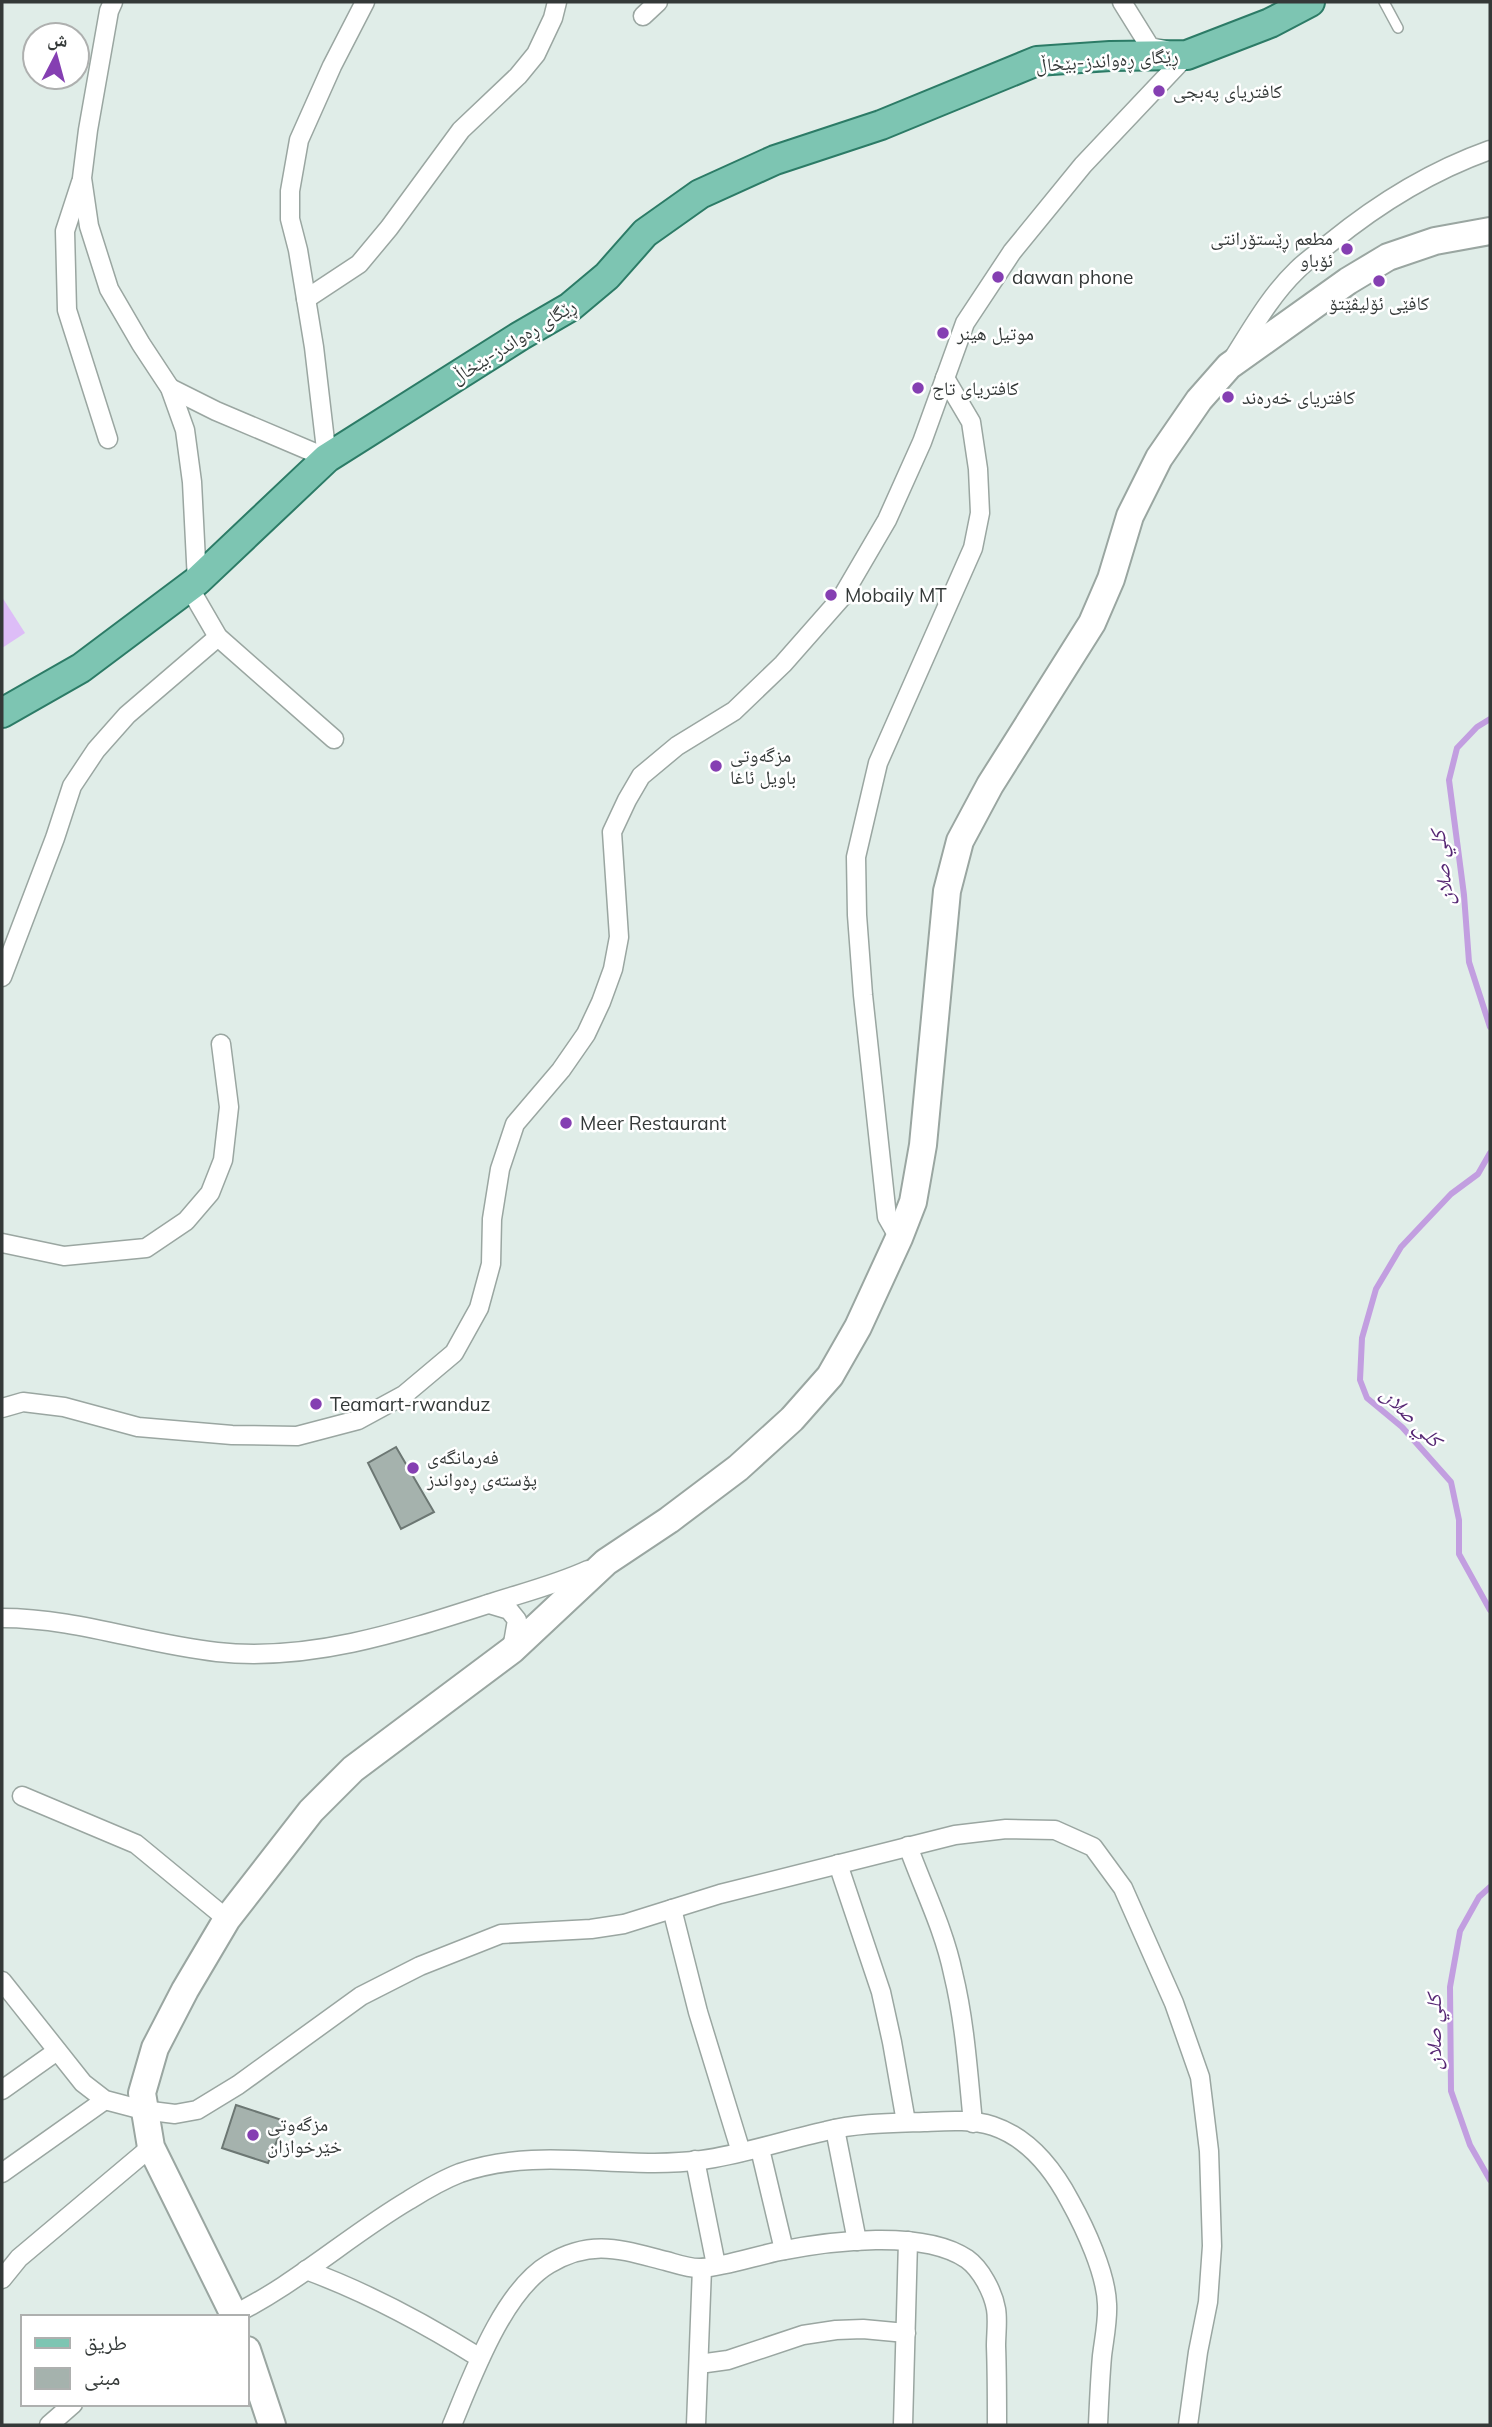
<svg xmlns="http://www.w3.org/2000/svg" width="1492" height="2427" font-family="Mulish,'Noto Naskh Arabic',sans-serif">
	<rect width="100%" height="100%" fill="#e0ede8"/>
	<!-- green -->
	<polygon fill="#ddbdf7" points="2,597 25,633 2,648"/>
	<g fill="none" stroke-linecap="round" stroke-linejoin="round">
		<!-- stream -->
		<g stroke="#c29ee0" stroke-width="6">
			<polyline points="1490,719 1477,727 1457,748 1449,780 1464,895 1469,962 1490,1027"/>
			<polyline points="1490,1153 1478,1174 1451,1194 1401,1247 1376,1289 1362,1338 1360,1380 1367,1398 1402,1427 1451,1482 1459,1520 1459,1554 1490,1610"/>
			<polyline points="1490,1887 1479,1897 1460,1931 1450,1987 1451,2091 1470,2145 1490,2180"/>
		</g>
	</g>
	<!-- building -->
	<g fill="#a5b2ad" stroke="#6c7773" stroke-width="2">
		<polygon points="396,1447 434,1512 401,1529 368,1463"/>
		<polygon points="236,2105 285,2121 268,2163 222,2148"/>
	</g>
	<g fill="none" stroke-linecap="round" stroke-linejoin="round">
		<!-- lane casing -->
		<g stroke="#9aa6a1" stroke-width="12">
			<polyline id="lane" points="1384,2 1398,28"/>
		</g>
		<!-- street casing -->
		<g stroke="#9aa6a1" stroke-width="21">
			<g id="street">
				<polyline points="113,2 109,11 88,130 82,178 89,226 109,289 141,344 170,388 185,430 192,482 197,581"/>
				<polyline points="1122,2 1150,47 1166,50"/>
				<polyline points="643,16 658,2"/>
				<polyline points="81,182 65,231 67,310 108,439"/>
				<polyline points="306,299 359,264 389,228 461,130 518,76 536,54 553,18 557,2"/>
				<path d="M1234 357C1253 327 1271 295 1297 270 1307 260 1319 252 1330 243 1379 203 1431 171 1490 150"/>
				<polyline points="170,388 216,411 327,458 314,347 298,250 290,219 290,191 299,140 332,66 365,2"/>
				<polyline points="189,587 218,637 334,739"/>
				<polyline points="2,977 55,838 72,786 96,750 127,715 218,637"/>
				<polyline points="899,1238 887,1217 863,995 857,915 856,857 878,763 973,548 980,513 978,469 971,422 945,378"/>
				<polyline points="2,1243 64,1256 146,1248 186,1221 210,1193 223,1160 229,1107 221,1044"/>
				<polyline points="2,1408 23,1402 64,1407 138,1427 232,1435 297,1436 358,1420 404,1395 454,1353 479,1308 491,1264 492,1219 500,1169 515,1124 561,1070 586,1034 601,1002 613,969 619,937 612,832 627,800 641,776 677,746 734,711 783,664 842,597 887,520 922,442 965,323 1012,252 1083,165 1187,55"/>
				<polyline points="489,1604 509,1610 517,1620 512,1649"/>
				<path d="M2 1618C76 1618 144 1644 217 1652 310 1662 401 1632 488 1604 522 1593 555 1585 588 1570"/>
				<polyline points="22,1796 136,1844 227,1919"/>
				<path d="M908 1846C923 1888 944 1929 953 1973 965 2022 968 2073 973 2123"/>
				<polyline points="838,1864 881,1992 892,2042 906,2122"/>
				<polyline points="672,1909 698,2012 741,2152"/>
				<polyline points="2,1981 83,2083 105,2100 143,2110 175,2114 197,2110 238,2085 361,1996 420,1966 501,1934 591,1929 624,1924 720,1894 955,1835 1006,1829 1055,1830 1093,1847 1123,1888 1174,2003 1200,2077 1209,2151 1212,2246 1208,2302 1198,2352 1188,2425"/>
				<polyline points="2,2090 57,2051"/>
				<polyline points="835,2129 857,2241"/>
				<polyline points="760,2149 784,2250"/>
				<polyline points="695,2160 716,2265"/>
				<polyline points="2,2173 105,2100"/>
				<path d="M306 2270C369 2293 424 2323 480 2358"/>
				<polyline points="2,2279 19,2258 151,2147"/>
				<path d="M229 2317C294 2286 348 2236 409 2200 425 2190 442 2180 460 2173 541 2145 621 2171 702 2160 744 2154 785 2140 826 2131 857 2123 892 2123 924 2122 947 2121 971 2119 993 2126 1029 2138 1053 2169 1070 2201 1085 2228 1106 2273 1107 2304 1108 2321 1104 2339 1102 2356 1100 2379 1099 2402 1098 2425"/>
				<polyline points="699,2364 728,2360 803,2335 836,2330 863,2329 906,2333"/>
				<polyline points="49,2425 73,2404"/>
				<path d="M452 2425C472 2377 503 2291 549 2264 592 2238 622 2250 666 2261 677 2264 690 2269 702 2268 727 2266 755 2256 780 2251 830 2241 923 2229 967 2259 981 2269 993 2292 996 2309 998 2320 996 2334 996 2346 997 2372 997 2399 997 2425"/>
				<polyline points="696,2425 702,2268"/>
				<polyline points="903,2425 908,2241"/>
			</g>
		</g>
		<!-- secondary casing -->
		<g stroke="#9aa6a1" stroke-width="30">
			<g id="secondary">
				<polyline points="235,2317 151,2147 142,2093 155,2048 185,1990 227,1919 311,1811 353,1769 512,1650 606,1562 669,1520 738,1468 792,1419 830,1376 858,1327 899,1238 913,1202 923,1145 947,891 960,841 990,785 1092,623 1111,579 1130,516 1159,458 1199,400 1229,366 1348,281 1388,257 1435,241 1490,231"/>
				<polyline points="247,2350 272,2425"/>
			</g>
		</g>
		<!-- primary casing -->
		<g stroke="#2c7b66" stroke-width="32">
			<polyline id="primary" points="2,713 81,668 197,581 327,458 520,336 570,307 607,276 645,233 700,194 775,160 881,125 1037,61 1110,56 1187,55 1270,23 1310,2"/>
		</g>
		<!-- lane -->
		<use href="#lane" stroke="#fff" stroke-width="9"/>
		<!-- street -->
		<use href="#street" stroke="#fff" stroke-width="18"/>
		<!-- secondary -->
		<use href="#secondary" stroke="#fff" stroke-width="26"/>
		<!-- primary -->
		<use href="#primary" stroke="#7dc5b2" stroke-width="28"/>
	</g>
	<!-- markers -->
	<g fill="#853fb2" stroke="#fff" stroke-width="2.5">
		<circle cx="1159" cy="91" r="7"/>
		<circle cx="1347" cy="249" r="7"/>
		<circle cx="998" cy="277" r="7"/>
		<circle cx="1379" cy="281" r="7"/>
		<circle cx="943" cy="333" r="7"/>
		<circle cx="918" cy="388" r="7"/>
		<circle cx="1228" cy="397" r="7"/>
		<circle cx="831" cy="595" r="7"/>
		<circle cx="716" cy="766" r="7"/>
		<circle cx="566" cy="1123" r="7"/>
		<circle cx="316" cy="1404" r="7"/>
		<circle cx="413" cy="1468" r="7"/>
		<circle cx="253" cy="2135" r="7"/>
	</g>
	<g text-anchor="middle" dominant-baseline="central" stroke-width="5" stroke-linejoin="round" paint-order="stroke">
		<!-- street labels -->
		<g font-size="19" fill="#343938" stroke="#fff">
			<text transform="translate(1107 60) rotate(-4)">ڕێگای ڕەواندز-بێخاڵ</text>
			<text transform="translate(513 341) rotate(-32)">ڕێگای ڕەواندز-بێخاڵ</text>
		</g>
		<!-- poi labels -->
		<g font-size="19" fill="#343938" stroke="#fff" text-anchor="start">
			<text x="1173" y="91">کافتریای پەبجی</text>
			<text x="1333" y="238" text-anchor="end">مطعم ڕێستۆرانتی<tspan x="1333" dy="22">ئۆباو</tspan></text>
			<text x="1012" y="277">dawan phone</text>
			<text x="1379" y="303" text-anchor="middle">کافێی ئۆلیڤێتۆ</text>
			<text x="957" y="333">موتيل هينر</text>
			<text x="932" y="388">کافتریای تاج</text>
			<text x="1242" y="397">کافتریای خەرەند</text>
			<text x="845" y="595">Mobaily MT</text>
			<text x="730" y="755">مزگەوتی<tspan x="730" dy="22">باویل ئاغا</tspan></text>
			<text x="580" y="1123">Meer Restaurant</text>
			<text x="330" y="1404">Teamart-rwanduz</text>
			<text x="427" y="1457">فەرمانگەی<tspan x="427" dy="22">پۆستەی ڕەواندز</tspan></text>
			<text x="267" y="2124">مزگەوتی<tspan x="267" dy="22">خێرخوازان</tspan></text>
		</g>
		<!-- water labels -->
		<g font-size="21" font-style="italic" fill="#552673" stroke="#fff">
			<text transform="translate(1441 868) rotate(-97)">كلي صلان</text>
			<text transform="translate(1412 1416) rotate(45)">كلي صلان</text>
			<text transform="translate(1433 2032) rotate(-90)">كلي صلان</text>
		</g>
	</g>
	<!-- border -->
	<rect width="1492" height="2427" fill="none" stroke="#343938" stroke-width="7"/>
	<!-- legend -->
	<rect x="21" y="2315" width="228" height="91" fill="#ffffff" stroke="#aeb0af" stroke-width="2"/>
	<rect x="35" y="2338" width="35" height="10" fill="#7dc5b2" stroke="#aeb0af" stroke-width="2"/>
	<text x="84" y="2350" font-size="21" fill="#343938">طريق</text>
	<rect x="35" y="2368" width="35" height="21" fill="#a5b2ad" stroke="#aeb0af" stroke-width="2"/>
	<text x="84" y="2385" font-size="21" fill="#343938">مبنى</text>
	<!-- north arrow -->
	<g transform="translate(56 56) rotate(6)"><circle r="33" fill="#ffffff" stroke="#aeb0af" stroke-width="2"/>
	<path d="M0-5L12 26L0 18L-12 26Z" fill="#853fb2"/>
	<text y="-10" font-size="19" font-weight="bold" text-anchor="middle" fill="#343938">ش</text>
	</g>
</svg>
